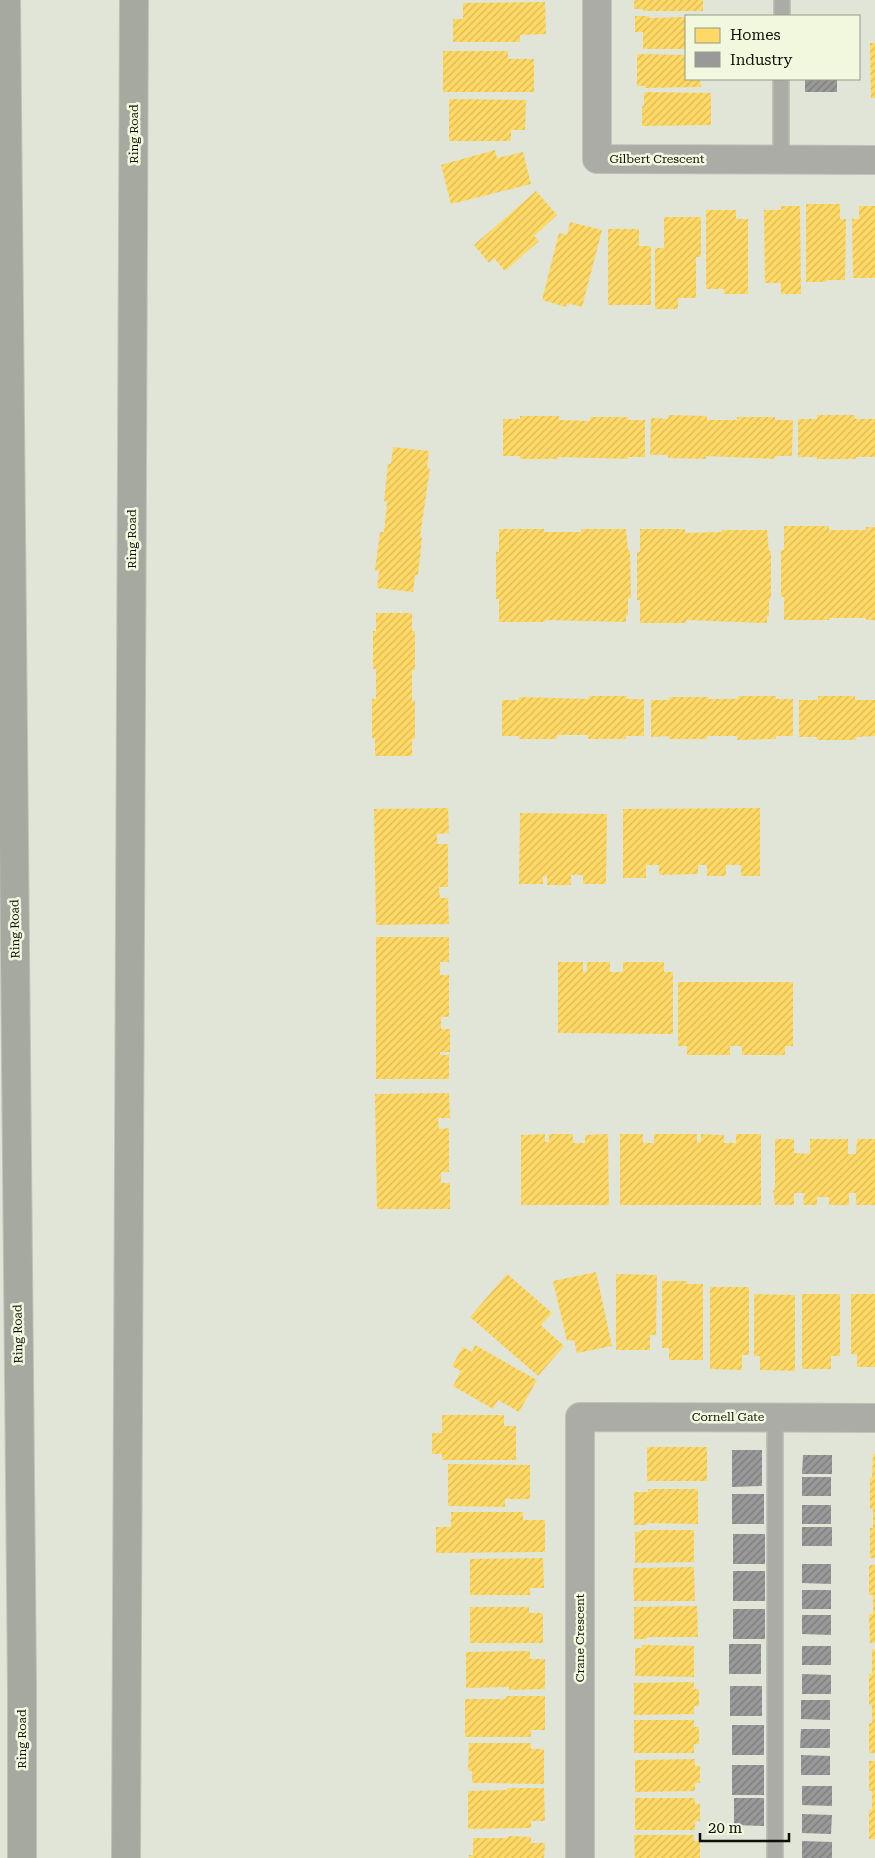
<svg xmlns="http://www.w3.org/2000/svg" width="875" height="1858" font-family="'Roboto Serif',serif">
	<defs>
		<pattern id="homes-hatch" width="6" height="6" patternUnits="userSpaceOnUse" patternTransform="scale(1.25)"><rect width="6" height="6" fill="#ffd966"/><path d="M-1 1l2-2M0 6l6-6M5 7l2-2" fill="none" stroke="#d9b957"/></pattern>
		<pattern id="industry-hatch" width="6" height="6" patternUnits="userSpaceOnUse" patternTransform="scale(1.25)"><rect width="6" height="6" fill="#999"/><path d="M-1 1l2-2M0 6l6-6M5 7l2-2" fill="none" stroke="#7b7b7b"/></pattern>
	</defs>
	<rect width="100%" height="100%" fill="#e1e5d7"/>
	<!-- homes -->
	<g fill="url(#homes-hatch)">
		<polygon points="634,0 703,0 703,11 643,11 643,9 634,9"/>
		<polygon points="545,2 546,34 520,35 520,42 453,42 453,19 463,19 463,3"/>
		<polygon points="635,16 649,16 649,18 686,17 686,49 643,49 643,32 635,32"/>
		<polygon points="870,43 875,43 875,98 871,98"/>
		<polygon points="443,51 508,51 508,59 534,59 534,92 443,92"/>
		<polygon points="637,54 686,55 686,79 700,79 701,87 645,88 645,86 637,86"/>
		<polygon points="644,92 711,93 711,125 642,126 642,106 644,106"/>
		<polygon points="449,99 526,100 525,130 511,130 511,141 449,141"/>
		<polygon points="495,150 497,158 523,152 531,184 451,204 441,165"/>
		<polygon points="536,191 557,215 534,236 539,241 505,271 494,258 489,263 474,245"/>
		<polygon points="806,204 840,204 840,219 846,219 845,280 827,280 827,282 806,282"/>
		<polygon points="781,206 800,206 801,294 781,294 781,283 765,283 764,210 781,210"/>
		<polygon points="859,206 875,206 875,278 853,278 852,219 859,219"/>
		<polygon points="706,210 736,210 736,219 748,219 748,294 724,294 724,289 706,289"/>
		<polygon points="664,217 701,217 701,257 696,257 696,298 678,298 678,309 655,309 655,248 664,248"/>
		<polygon points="570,222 602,230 582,307 567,303 566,307 542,300 559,233 567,235"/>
		<polygon points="608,229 639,229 639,246 651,246 651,305 608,305"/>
		<polygon points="669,415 707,416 707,420 737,420 737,417 775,417 775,420 793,420 792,456 775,456 775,459 706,456 706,459 668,458 668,455 650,455 651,418 668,419"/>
		<polygon points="817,415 855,415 855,419 875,419 875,457 856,457 856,459 817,459 817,457 798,457 798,419 817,419"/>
		<polygon points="520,416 559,416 559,420 590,421 590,417 628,417 628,420 645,420 645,457 628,457 628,459 558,457 558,459 520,459 520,456 503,456 503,419 520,419"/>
		<polygon points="393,447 429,451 427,468 430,468 420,537 422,538 418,575 415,575 413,592 377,588 379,571 375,570 380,532 384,532 387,502 384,501 388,464 391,464"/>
		<polygon points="784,526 829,526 829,530 866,530 866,527 875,527 875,620 866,620 866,618 829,618 829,620 784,620 784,597 781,597 781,550 784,550"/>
		<polygon points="499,529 544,529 544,532 581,532 581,529 626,529 628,550 630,550 631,598 628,598 628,615 626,615 626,622 545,620 545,622 499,622 499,599 496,599 496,552 499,552"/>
		<polygon points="640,529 685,529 685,533 722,532 722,530 767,530 769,551 771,551 771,599 769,599 769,616 767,616 767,623 686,620 686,623 640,623 640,600 637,600 637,552 640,552"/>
		<polygon points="376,613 412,613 412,631 415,631 415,670 412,670 412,701 415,701 415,739 412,739 412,756 375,756 375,738 372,738 372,699 376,699 376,669 373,669 373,631 376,631"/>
		<polygon points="589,696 627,696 627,699 644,699 644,736 626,736 626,739 588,739 588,735 557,735 557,739 519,739 519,736 502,736 502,700 519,700 519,697 589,699"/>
		<polygon points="738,696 776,696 776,699 793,699 793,736 776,736 776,739 737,740 737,736 707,736 707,739 669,739 669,736 651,737 651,700 669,700 669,697 708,697 708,699 738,699"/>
		<polygon points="818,696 855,696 855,700 875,700 875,736 856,737 856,740 817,740 817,737 799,737 799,700 818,700"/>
		<polygon points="448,808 449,833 437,834 437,844 448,844 448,887 439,887 440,898 448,898 449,924 376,925 374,809"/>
		<polygon points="760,808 760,876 741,876 741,865 726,865 726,876 707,876 707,865 698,865 698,874 659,875 659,865 646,865 646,878 623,878 623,809"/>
		<polygon points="520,813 607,814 606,884 583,884 583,875 571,875 571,885 547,885 547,876 543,876 543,884 519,884"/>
		<polygon points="376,937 449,937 449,962 440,962 440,975 449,975 449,1017 441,1017 441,1029 450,1029 450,1052 440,1052 440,1055 449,1055 449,1079 376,1079"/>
		<polygon points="558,962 583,962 583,972 587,972 587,962 610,962 610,972 623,972 623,962 664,962 664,972 673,972 673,1034 558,1033"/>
		<polygon points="678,982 793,982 793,1046 785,1046 785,1055 742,1055 742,1046 730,1046 730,1055 687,1055 687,1046 678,1046"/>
		<polygon points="449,1093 450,1118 438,1118 439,1129 449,1128 449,1172 441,1172 441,1183 450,1183 450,1209 377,1209 375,1094"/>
		<polygon points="545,1134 545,1142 549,1142 549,1134 573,1134 573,1143 585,1143 585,1135 608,1134 609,1205 521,1205 521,1135"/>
		<polygon points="620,1134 643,1134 643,1143 654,1143 654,1134 697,1134 697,1142 701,1142 701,1134 724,1135 724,1143 736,1143 736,1134 761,1134 761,1205 620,1205"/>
		<polygon points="775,1139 794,1139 794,1153 810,1154 810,1139 848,1139 848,1154 856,1154 857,1139 875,1139 875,1205 856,1205 856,1193 849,1193 849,1205 829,1205 829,1197 817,1197 817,1205 803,1205 804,1193 794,1193 794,1205 775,1205 773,1190 775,1190"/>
		<polygon points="596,1272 612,1346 577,1353 574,1340 567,1341 553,1281"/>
		<polygon points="507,1274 552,1313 541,1325 564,1346 538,1376 470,1317"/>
		<polygon points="616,1274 657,1275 656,1335 650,1335 650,1350 616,1350"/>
		<polygon points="662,1281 687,1281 687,1284 703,1284 703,1360 669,1360 669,1348 662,1348"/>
		<polygon points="710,1287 749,1287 749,1355 742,1355 742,1370 710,1369"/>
		<polygon points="754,1294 795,1295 795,1371 760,1370 760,1356 754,1356"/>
		<polygon points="802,1294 840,1294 840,1356 831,1356 831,1369 802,1369"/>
		<polygon points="851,1294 875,1294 875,1367 857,1367 857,1354 851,1354"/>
		<polygon points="475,1345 537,1380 519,1412 498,1400 493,1409 453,1386 461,1371 452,1366 463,1347 472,1352"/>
		<polygon points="442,1415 504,1415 504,1426 516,1426 516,1460 442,1460 442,1454 432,1454 432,1433 442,1433"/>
		<rect x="647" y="1447" width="60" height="34"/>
		<polygon points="873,1454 875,1454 875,1558 870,1558 870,1528 873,1528 873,1509 870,1509 870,1478 872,1478"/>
		<polygon points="448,1464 530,1465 530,1499 505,1499 505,1507 448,1506"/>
		<polygon points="648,1489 698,1489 698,1524 646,1523 646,1525 634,1525 634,1492 648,1492"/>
		<polygon points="451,1512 523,1512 523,1520 545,1520 545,1552 436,1553 436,1527 451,1527"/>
		<polygon points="641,1530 694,1530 694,1562 635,1563 635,1532 641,1532"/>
		<polygon points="543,1558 544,1588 530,1588 530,1595 470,1595 470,1559"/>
		<polygon points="869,1565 875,1565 875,1643 870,1643 869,1614 873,1614 873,1595 869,1595"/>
		<polygon points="694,1567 695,1601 634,1601 633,1568"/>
		<polygon points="697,1606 698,1637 647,1637 647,1639 634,1639 634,1607"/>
		<polygon points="470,1607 529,1607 529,1613 543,1613 543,1643 470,1643"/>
		<polygon points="642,1645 694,1646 694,1677 635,1676 635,1648 642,1648"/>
		<polygon points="872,1649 875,1650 875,1753 869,1753 869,1723 872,1723 872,1705 869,1704 869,1674 872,1674"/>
		<polygon points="530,1651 530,1659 545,1659 545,1689 509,1690 509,1687 466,1688 466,1652"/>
		<polygon points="694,1682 694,1689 699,1689 699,1706 694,1706 694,1714 634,1715 634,1683"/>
		<polygon points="506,1696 545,1696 545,1730 531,1730 531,1737 465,1737 465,1699 506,1699"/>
		<polygon points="634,1720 694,1720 694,1727 699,1727 699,1744 694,1744 694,1753 634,1753"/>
		<polygon points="469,1743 531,1743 531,1749 544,1749 544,1784 472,1783 472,1771 468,1771"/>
		<polygon points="695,1759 695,1766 700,1766 700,1783 695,1783 695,1791 635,1792 635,1760"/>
		<polygon points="869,1761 875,1761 875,1839 869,1839 869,1810 872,1810 872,1791 869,1791"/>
		<polygon points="507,1788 544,1788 545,1821 531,1821 531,1828 468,1829 468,1791 507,1790"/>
		<polygon points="635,1798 695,1798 695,1804 700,1804 700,1821 695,1821 695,1830 635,1830"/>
		<polygon points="634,1835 694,1835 694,1841 700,1841 700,1858 635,1858"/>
		<polygon points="508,1836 531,1837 531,1843 545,1843 544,1858 469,1858 469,1855 473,1855 473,1838 508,1838"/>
	</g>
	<!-- industry -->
	<g fill="url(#industry-hatch)">
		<rect x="805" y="79" width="32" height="13"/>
		<polygon points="732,1450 762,1450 762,1486 732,1487"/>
		<polygon points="803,1455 832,1455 832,1474 802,1474"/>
		<rect x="802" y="1477" width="29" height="19"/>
		<rect x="732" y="1494" width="32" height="30"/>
		<rect x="802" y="1505" width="29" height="19"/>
		<rect x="802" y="1527" width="30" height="19"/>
		<rect x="733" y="1534" width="32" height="30"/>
		<polygon points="802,1564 831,1564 831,1584 802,1583"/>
		<rect x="733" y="1571" width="32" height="30"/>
		<rect x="802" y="1590" width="29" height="19"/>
		<rect x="733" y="1609" width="32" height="30"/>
		<polygon points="802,1615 831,1615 831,1635 802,1634"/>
		<rect x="729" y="1644" width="32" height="30"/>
		<rect x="802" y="1646" width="29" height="19"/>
		<polygon points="802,1674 831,1675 831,1694 802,1694"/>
		<rect x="730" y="1686" width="32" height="30"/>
		<polygon points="801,1700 830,1700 830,1720 801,1719"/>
		<rect x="732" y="1725" width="32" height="30"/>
		<polygon points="801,1729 830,1729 830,1748 800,1748"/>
		<polygon points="801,1755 830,1756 830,1775 801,1775"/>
		<rect x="732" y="1765" width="32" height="30"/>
		<polygon points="802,1786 832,1786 832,1806 802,1805"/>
		<polygon points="734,1798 764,1798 764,1826 734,1825"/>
		<polygon points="802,1814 832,1815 831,1834 802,1833"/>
		<polygon points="802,1841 832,1842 832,1858 802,1858"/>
	</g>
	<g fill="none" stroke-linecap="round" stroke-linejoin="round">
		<!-- service casing -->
		<g stroke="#bec2b7" stroke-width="18">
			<g id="service">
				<polyline points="782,16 782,0"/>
				<polyline points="781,159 781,79"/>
				<polyline points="775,1858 775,1417"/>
			</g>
		</g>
		<!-- minor casing -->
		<g stroke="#bec2b7" stroke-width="30">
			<g id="minor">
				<polyline points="597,0 597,159 875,160"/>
				<polyline points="580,1858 580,1417 875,1418"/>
			</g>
		</g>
		<!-- motorway casing -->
		<g stroke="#bec2b7" stroke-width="30">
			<g id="motorway">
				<polyline points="6,0 22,1688 22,1858"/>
				<polyline points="126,1858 134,0"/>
			</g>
		</g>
		<!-- service -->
		<use href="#service" stroke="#aaaca5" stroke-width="15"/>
		<!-- minor -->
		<use href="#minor" stroke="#aaaca5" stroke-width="28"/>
		<!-- motorway -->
		<use href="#motorway" stroke="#a6a9a0" stroke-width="28"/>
	</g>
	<g text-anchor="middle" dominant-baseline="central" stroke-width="5" stroke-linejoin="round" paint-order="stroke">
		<!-- street labels -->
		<g font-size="12" fill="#0e1008" stroke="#f1f8de">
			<text transform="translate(134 134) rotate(-90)">Ring Road</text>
			<text x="657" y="159">Gilbert Crescent</text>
			<text transform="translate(132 539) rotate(-90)">Ring Road</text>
			<text transform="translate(15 929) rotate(-91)">Ring Road</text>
			<text transform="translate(18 1334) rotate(-91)">Ring Road</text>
			<text x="728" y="1417">Cornell Gate</text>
			<text transform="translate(580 1638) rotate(-90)">Crane Crescent</text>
			<text transform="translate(22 1739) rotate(-90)">Ring Road</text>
		</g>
	</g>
	<!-- legend -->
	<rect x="685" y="15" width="175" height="65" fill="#f1f8de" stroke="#969b88"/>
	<rect x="695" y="28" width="25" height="15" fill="#ffd966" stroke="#969b88"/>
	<text x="730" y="40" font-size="15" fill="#0e1008">Homes</text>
	<rect x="695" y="52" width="25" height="15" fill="#999999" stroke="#969b88"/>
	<text x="730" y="65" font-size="15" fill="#0e1008">Industry</text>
	<!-- scale -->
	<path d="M700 1833v8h89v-8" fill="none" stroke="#0e1008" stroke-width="2.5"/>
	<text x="708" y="1833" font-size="15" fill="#0e1008" stroke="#f1f8de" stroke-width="4" paint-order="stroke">20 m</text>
</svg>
